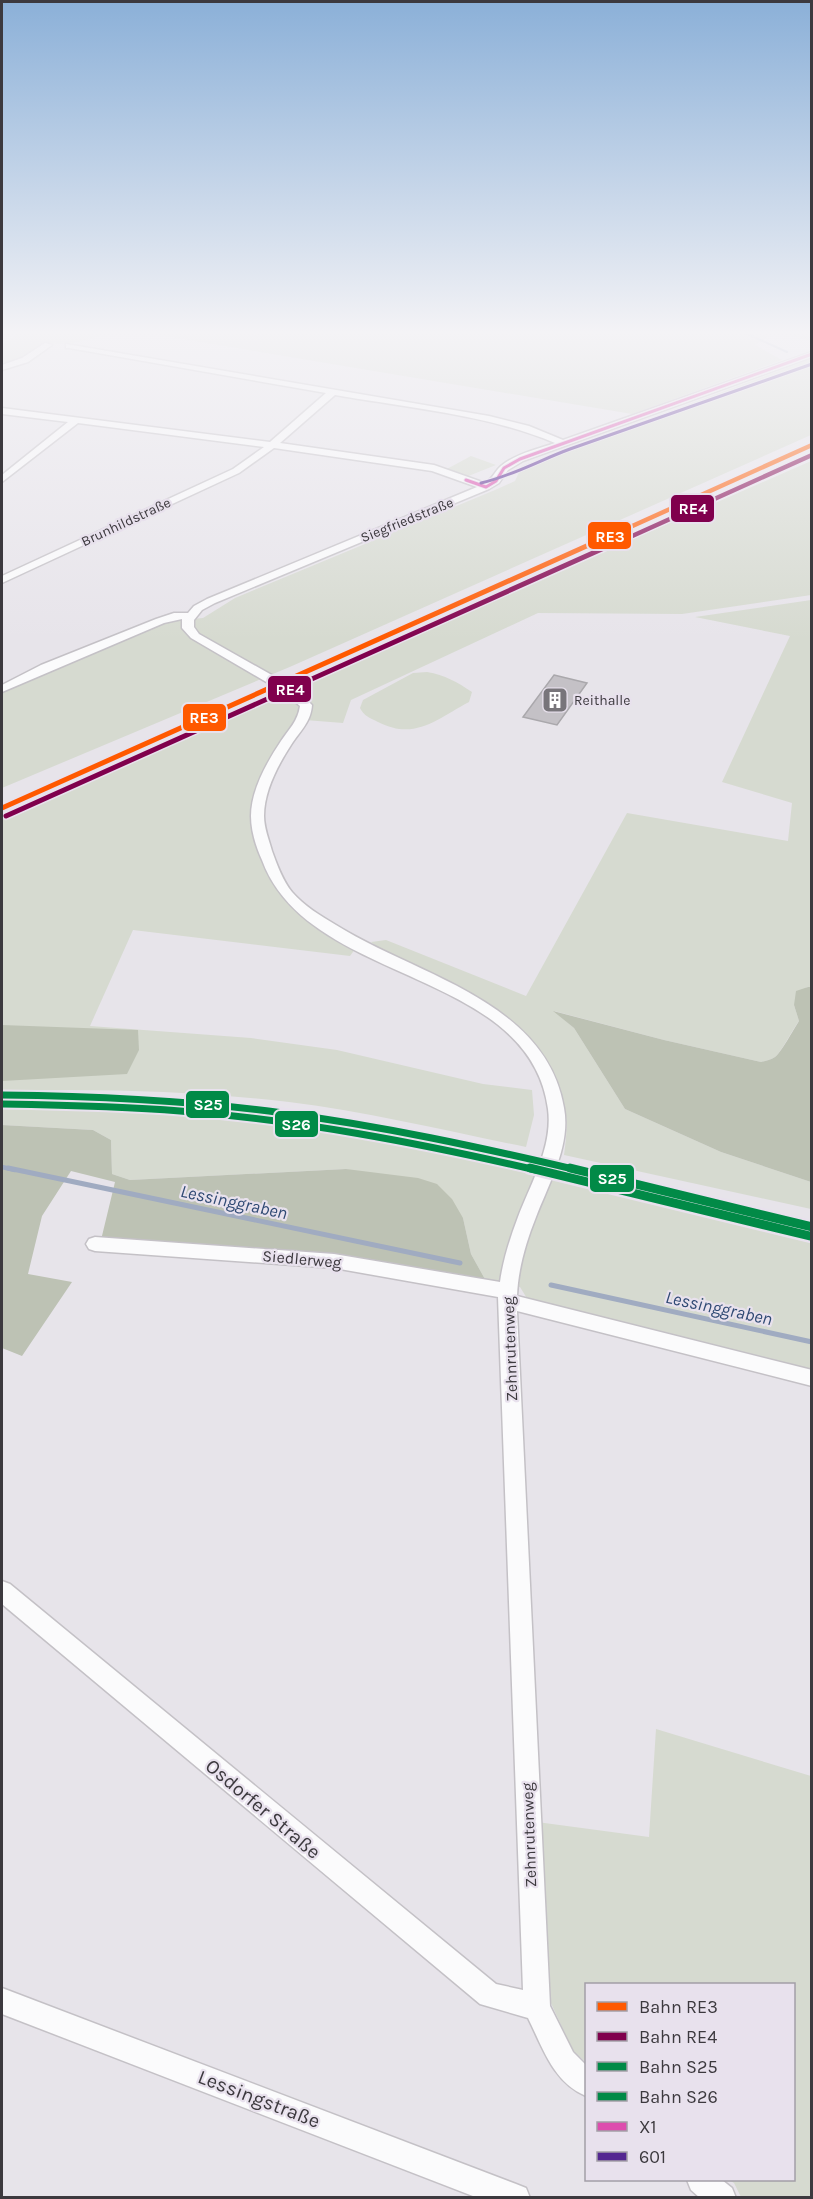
<svg xmlns="http://www.w3.org/2000/svg" width="813" height="2199" font-family="Karla,sans-serif">
	<rect width="100%" height="100%" fill="#e7e4ea"/>
	<!-- green -->
	<g fill="#d6dad0">
		<path d="M21 332H112C92 339 71 346 50 343L23 360 2 366V344Z"/>
		<polygon points="140,332 811,332 812,341 776,332 755,345 782,360 632,414"/>
		<polygon points="811,359 811,435 292,666 2,788 2,692 47,669 169,621 203,618 235,598 495,490 515,481 522,466"/>
		<polygon points="471,456 496,465 466,477 445,470"/>
		<path d="M811 461V595L682 614 538 613 351 700 343 723 305 720 265 784 258 821 292 901 358 945 350 956 133 930 90 1026 251 1038 337 1050 483 1084 532 1090 534 1115 526 1147C447 1131 369 1112 289 1102 194 1091 97 1088 2 1091V819L289 690Z"/>
		<path d="M811 600V987H807L794 1005 799 1021C793 1029 780 1054 775 1057 771 1060 765 1061 761 1062L664 1040 554 1011 574 1028 625 1109 721 1152 811 1182V1209L564 1155C566 1140 568 1124 565 1109 548 1020 455 986 383 951L371 942 386 940 526 996 627 813 788 841 792 803 722 782 790 636 695 617Z"/>
		<path d="M427 672C445 675 457 682 472 692L469 702C437 719 415 741 378 722 370 718 364 716 360 708L363 700 413 673Z"/>
		<polygon points="50,1106 201,1111 348,1132 811,1238 811,1372 528,1300 520,1287 486,1281 471,1254 463,1218 346,1169 130,1180 112,1174 111,1140 93,1130 2,1125 2,1107"/>
		<polygon points="656,1729 811,1776 811,2197 741,2197 734,2183 729,2180 794,2180 794,1984 586,1984 586,2062 573,2051 550,2001 537,1822 649,1837"/>
	</g>
	<!-- forest -->
	<g fill="#bdc2b4">
		<path d="M808 987H812L811 1182 721 1152 625 1109 574 1028 553 1011 664 1040 761 1062C765 1061 771 1060 775 1057 780 1054 794 1029 799 1021L794 1005 796 991Z"/>
		<polygon points="2,1025 138,1030 139,1050 127,1074 2,1081"/>
		<polygon points="2,1125 93,1130 111,1140 112,1174 130,1180 346,1169 418,1178 437,1184 452,1199 463,1218 471,1254 486,1281 101,1240 115,1182 71,1171 42,1216 28,1274 72,1282 22,1356 2,1348"/>
	</g>
	<g fill="none" stroke-linecap="round" stroke-linejoin="round">
		<!-- stream-far2 -->
		<polyline stroke="#a0abc1" stroke-width="2" points="743,332 787,352"/>
		<!-- stream-far1 -->
		<polyline stroke="#a0abc1" stroke-width="4.5" points="2,1167 15,1170"/>
		<!-- stream -->
		<g stroke="#a0abc1" stroke-width="5">
			<polyline points="8,1168 460,1263"/>
			<polyline points="551,1285 812,1342"/>
		</g>
	</g>
	<!-- building -->
	<polygon fill="#c4c1c6" stroke="#aaa8ac" stroke-width="1.5" points="554,675 587,683 557,725 523,717"/>
	<g fill="none" stroke-linecap="round" stroke-linejoin="round">
		<!-- street casing -->
		<g stroke="#c4c1c6" stroke-width="3">
			<g id="street">
				<polygon points="45,343 52,345 28,362 2,370 2,365 22,358"/>
				<path d="M66 344 489 416 529 426 563 440 812 352V357L523 461 508 470 499 483 489 489 215 603 202 610 194 620V627L199 634 293 687 312 705C311 722 300 731 291 745 278 765 264 791 264 816 264 828 269 840 272 851 277 865 283 881 292 892 304 906 321 916 336 925 415 975 546 1000 564 1108 571 1145 549 1183 536 1217 526 1242 518 1269 517 1296L812 1370V1386L517 1311 550 2006 573 2052 586 2065V2096C553 2082 543 2048 528 2018L480 2004 2 1604V1581L10 1584 496 1984 523 1990 498 1297 334 1268 95 1251 89 1249 86 1244 89 1239 95 1237 334 1254 500 1282C503 1260 510 1238 518 1217 531 1183 553 1146 548 1109 529 967 308 986 262 860 256 847 251 831 251 816 251 790 267 762 281 741 289 729 298 721 300 706L285 693 191 638 182 628V619L164 623 2 692V685L41 665 156 619 174 613H188L194 606 207 599 477 487 432 471 274 448 239 473 2 583V576L233 469 264 447 78 423 2 482V475L68 422 2 414V408L270 442 326 393 69 348H66ZM335 395C409 408 486 414 555 443 538 449 515 454 501 466 494 472 493 479 485 483L434 465 280 443Z"/>
				<polygon points="2,1988 516,2184 526,2188 530,2198 478,2198 2,2014"/>
				<polygon points="687,2180 722,2180 732,2188 736,2198 700,2198 691,2190"/>
			</g>
		</g>
		<!-- street -->
		<use href="#street" fill="#fbfbfc" fill-rule="evenodd"/>
		<!-- bus-1 casing -->
		<g stroke="#e8e1ed" stroke-width="5">
			<polyline id="bus-1" points="466,480 486,487 496,481 504,468 520,459 812,354"/>
		</g>
		<!-- bus-2 casing -->
		<g stroke="#e8e1ed" stroke-width="5">
			<path id="bus-2" d="M481 483C512 476 540 460 570 449 651 421 731 392 812 364"/>
		</g>
		<!-- bus-1 -->
		<use href="#bus-1" stroke="#dd4dae" stroke-width="3"/>
		<!-- bus-2 -->
		<use href="#bus-2" stroke="#542791" stroke-width="3"/>
		<!-- rail-1-far1 casing -->
		<g stroke="#e8e1ed" stroke-width="7">
			<polyline id="rail-1-far1" points="588,546 812,445"/>
		</g>
		<!-- rail-1 casing -->
		<g stroke="#e8e1ed" stroke-width="8">
			<polyline id="rail-1" points="2,808 591,544"/>
		</g>
		<!-- rail-2-far1 casing -->
		<g stroke="#e8e1ed" stroke-width="7">
			<polyline id="rail-2-far1" points="610,546 812,455"/>
		</g>
		<!-- rail-2 casing -->
		<g stroke="#e8e1ed" stroke-width="8">
			<polyline id="rail-2" points="6,816 613,544"/>
		</g>
		<!-- rail-3-far1 casing -->
		<g stroke="#e8e1ed" stroke-width="11">
			<path id="rail-3-far1" d="M2 1095C96 1096 189 1100 283 1113 382 1126 479 1147 577 1170"/>
		</g>
		<!-- rail-3 casing -->
		<g stroke="#e8e1ed" stroke-width="14">
			<polyline id="rail-3" points="570,1168 812,1227"/>
		</g>
		<!-- rail-4-far1 casing -->
		<g stroke="#e8e1ed" stroke-width="11">
			<path id="rail-4-far1" d="M2 1104C61 1105 121 1106 180 1111 300 1120 419 1143 536 1170"/>
		</g>
		<!-- rail-4 casing -->
		<g stroke="#e8e1ed" stroke-width="14">
			<polyline id="rail-4" points="530,1168 810,1236"/>
		</g>
		<!-- rail-1-far1 -->
		<use href="#rail-1-far1" stroke="#ff5900" stroke-width="4.5"/>
		<!-- rail-1 -->
		<use href="#rail-1" stroke="#ff5900" stroke-width="5"/>
		<!-- rail-2-far1 -->
		<use href="#rail-2-far1" stroke="#80004d" stroke-width="4.5"/>
		<!-- rail-2 -->
		<use href="#rail-2" stroke="#80004d" stroke-width="5"/>
		<!-- rail-3-far1 -->
		<use href="#rail-3-far1" stroke="#018a47" stroke-width="7"/>
		<!-- rail-3 -->
		<use href="#rail-3" stroke="#018a47" stroke-width="9"/>
		<!-- rail-4-far1 -->
		<use href="#rail-4-far1" stroke="#018a47" stroke-width="7"/>
		<!-- rail-4 -->
		<use href="#rail-4" stroke="#018a47" stroke-width="9"/>
	</g>
	<!-- sky -->
	<linearGradient id="sky" x2="0" y2="1"><stop stop-color="#8bb0d8"/><stop offset="0.52" stop-color="#f4f3f6"/><stop offset="1" stop-color="#f4f3f6" stop-opacity="0"/></linearGradient>
	<rect width="813" height="640" fill="url(#sky)"/>
	<!-- icons -->
	<defs>
		<g id="building-square" transform="scale(1.35)"><rect x="-9" y="-9" width="18" height="18" rx="4" fill="#78757a" stroke="#e8e1ed"/><path d="M-4-6H4V6H1V3H-1V6H-4ZM-2.5-4.3h1.7v1.8h-1.7ZM.8-4.3h1.7v1.8H.8ZM-2.5-1h1.7V.8h-1.7ZM.8-1h1.7V.8H.8Z" fill="#fff"/></g>
	</defs>
	<g fill-rule="evenodd">
		<use href="#building-square" x="555" y="700"/>
	</g>
	<g text-anchor="middle" dominant-baseline="central" stroke-width="4.5" stroke-linejoin="round" paint-order="stroke">
		<!-- far-street labels -->
		<g font-size="14" fill="#3c393e" stroke="#e8e1ed">
			<text transform="translate(407 520) rotate(-22)">Siegfriedstraße</text>
			<text transform="translate(126 522) rotate(-25)">Brunhildstraße</text>
		</g>
		<!-- far-poi labels -->
		<g font-size="14" fill="#3c393e" stroke="#e8e1ed" text-anchor="start">
			<text x="574" y="700">Reithalle</text>
		</g>
		<!-- street labels -->
		<g font-size="16" fill="#3c393e" stroke="#e8e1ed">
			<text transform="translate(302 1259) rotate(5)">Siedlerweg</text>
			<text transform="translate(510 1349) rotate(-92)">Zehnrutenweg</text>
			<text transform="translate(529 1835) rotate(-92)">Zehnrutenweg</text>
		</g>
		<!-- water labels -->
		<g font-size="18" font-style="italic" fill="#304a74" stroke="#e8e1ed">
			<text transform="translate(234 1202) rotate(12)">Lessinggraben</text>
			<text transform="translate(719 1308) rotate(12)">Lessinggraben</text>
		</g>
		<!-- near-street labels -->
		<g font-size="20" fill="#3c393e" stroke="#e8e1ed">
			<text transform="translate(263 1809) rotate(40)">Osdorfer Straße</text>
			<text transform="translate(259 2099) rotate(21)">Lessingstraße</text>
		</g>
	</g>
	<g stroke="#e8e1ed" stroke-width="2">
		<rect x="670" y="494" width="45" height="29" rx="6" fill="#80004d"/>
		<rect x="587" y="521" width="45" height="29" rx="6" fill="#ff5900"/>
		<rect x="267" y="675" width="45" height="28" rx="6" fill="#80004d"/>
		<rect x="182" y="703" width="45" height="29" rx="6" fill="#ff5900"/>
		<rect x="185" y="1090" width="45" height="29" rx="6" fill="#018a47"/>
		<rect x="274" y="1110" width="45" height="28" rx="6" fill="#018a47"/>
		<rect x="589" y="1164" width="46" height="29" rx="6" fill="#018a47"/>
	</g>
	<g font-size="16" text-anchor="middle" font-weight="bold" fill="#fff">
		<text x="693" y="514">RE4</text>
		<text x="610" y="542">RE3</text>
		<text x="290" y="695">RE4</text>
		<text x="204" y="723">RE3</text>
		<text x="208" y="1110">S25</text>
		<text x="296" y="1130">S26</text>
		<text x="612" y="1184">S25</text>
	</g>
	<!-- border -->
	<rect width="813" height="2199" fill="none" stroke="#3c393e" stroke-width="6"/>
	<!-- legend -->
	<rect x="585" y="1983" width="210" height="198" fill="#e8e1ed" stroke="#a39ea7" stroke-width="1.5"/>
	<rect x="597" y="2002" width="30" height="9" fill="#ff5900" stroke="#a39ea7" stroke-width="1.5"/>
	<text x="639" y="2013" font-size="18" fill="#3c393e">Bahn RE3</text>
	<rect x="597" y="2032" width="30" height="9" fill="#80004d" stroke="#a39ea7" stroke-width="1.5"/>
	<text x="639" y="2043" font-size="18" fill="#3c393e">Bahn RE4</text>
	<rect x="597" y="2062" width="30" height="9" fill="#018a47" stroke="#a39ea7" stroke-width="1.5"/>
	<text x="639" y="2073" font-size="18" fill="#3c393e">Bahn S25</text>
	<rect x="597" y="2092" width="30" height="9" fill="#018a47" stroke="#a39ea7" stroke-width="1.5"/>
	<text x="639" y="2103" font-size="18" fill="#3c393e">Bahn S26</text>
	<rect x="597" y="2122" width="30" height="9" fill="#dd4dae" stroke="#a39ea7" stroke-width="1.5"/>
	<text x="639" y="2133" font-size="18" fill="#3c393e">X1</text>
	<rect x="597" y="2152" width="30" height="9" fill="#542791" stroke="#a39ea7" stroke-width="1.5"/>
	<text x="639" y="2163" font-size="18" fill="#3c393e">601</text>
</svg>
